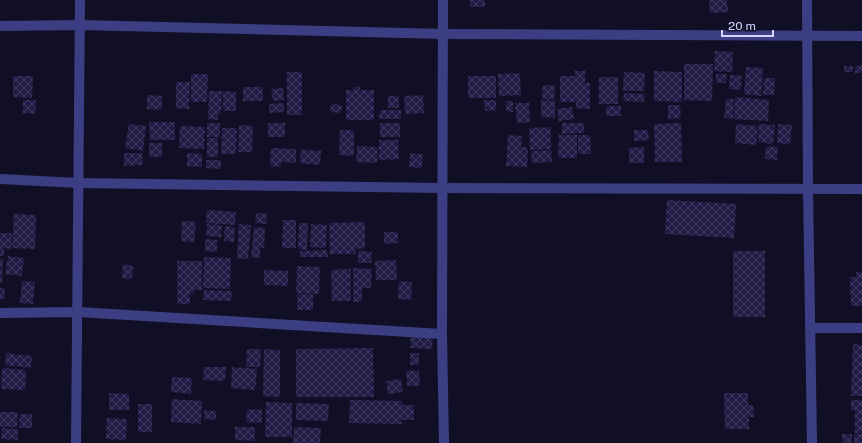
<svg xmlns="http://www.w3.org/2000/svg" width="862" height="443" font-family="'Public Sans',sans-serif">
	<defs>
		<pattern id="building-cross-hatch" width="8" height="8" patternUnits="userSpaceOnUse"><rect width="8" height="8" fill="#211c46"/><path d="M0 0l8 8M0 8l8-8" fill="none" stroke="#403c62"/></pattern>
	</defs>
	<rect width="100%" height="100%" fill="#110f25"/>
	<!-- building -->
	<g fill="url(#building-cross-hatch)">
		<rect x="470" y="0" width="15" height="7"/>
		<polygon points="709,0 727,0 728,12 710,13"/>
		<polygon points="715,51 733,52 732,72 714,71"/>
		<polygon points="684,64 713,64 712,101 684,100"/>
		<polygon points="862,65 862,73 855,73 855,66"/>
		<rect x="844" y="66" width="9" height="6"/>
		<polygon points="746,67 763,68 761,96 744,94"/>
		<polygon points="575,71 585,71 585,83 590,83 590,109 576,108 576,102 560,102 560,76 575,76"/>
		<polygon points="654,71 682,72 682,102 654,101"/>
		<rect x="287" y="72" width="15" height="43"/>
		<polygon points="624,72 645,73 644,91 623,91"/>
		<polygon points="520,73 521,95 499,96 498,74"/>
		<polygon points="191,74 208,74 207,102 191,102"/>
		<polygon points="716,74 727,74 726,83 716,83"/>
		<polygon points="730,75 742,76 741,90 729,89"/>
		<polygon points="13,76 33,76 32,98 13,97"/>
		<rect x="468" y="76" width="28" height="22"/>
		<rect x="599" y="77" width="19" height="27"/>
		<polygon points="764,78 775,78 774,95 763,95"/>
		<polygon points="176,82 190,82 189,109 176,108"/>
		<polygon points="543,85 555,86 554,100 542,99"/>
		<rect x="243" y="87" width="20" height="14"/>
		<polygon points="353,87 360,87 360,90 374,90 374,120 346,120 346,90 353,90"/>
		<polygon points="283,88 284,100 273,101 271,89"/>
		<polygon points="209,91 222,91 221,114 218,114 218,120 208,119"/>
		<polygon points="223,91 236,92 236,111 223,111"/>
		<polygon points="624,93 645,94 644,102 623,101"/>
		<polygon points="147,95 162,96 162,110 147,109"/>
		<polygon points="423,95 424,113 405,114 404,96"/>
		<rect x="388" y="96" width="11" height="12"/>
		<polygon points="735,97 769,100 768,121 734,119"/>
		<polygon points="726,99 734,99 733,119 724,118"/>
		<polygon points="23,100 36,100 35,114 23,113"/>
		<polygon points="484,100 496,100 496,110 485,111"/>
		<polygon points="541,100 555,101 555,118 541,117"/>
		<polygon points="506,101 513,101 513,112 506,111"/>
		<polygon points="284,103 284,112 269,113 269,104"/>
		<polygon points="515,103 529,103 530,122 517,123"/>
		<polygon points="331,104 342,105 341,113 330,112"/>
		<polygon points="668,105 680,105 681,118 668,119"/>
		<rect x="606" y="106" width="15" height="10"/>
		<polygon points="572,107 574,119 559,121 557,109"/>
		<polygon points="380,110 401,110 401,119 379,119"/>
		<polygon points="149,122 175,122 175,140 150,140"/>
		<rect x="207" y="123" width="13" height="14"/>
		<rect x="268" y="123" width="17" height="14"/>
		<rect x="380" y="123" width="20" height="14"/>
		<polygon points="562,123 584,123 584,133 562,134"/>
		<polygon points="681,123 682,162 655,162 654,124"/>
		<polygon points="129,124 146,126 143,151 125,148"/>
		<polygon points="736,124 758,126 756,145 735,143"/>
		<polygon points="759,124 775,125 773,144 758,142"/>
		<polygon points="778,124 792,125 790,144 777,143"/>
		<polygon points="239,125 253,126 252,152 238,152"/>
		<polygon points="180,126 205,127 204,149 179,148"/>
		<polygon points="551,127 551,149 530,150 529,128"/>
		<polygon points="222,128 237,128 236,154 221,154"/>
		<polygon points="340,130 354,130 354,156 339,155"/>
		<polygon points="634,130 648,130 649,140 634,141"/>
		<polygon points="508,135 522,136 521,147 528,148 527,167 506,166"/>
		<polygon points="559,135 577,135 577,158 558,158"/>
		<polygon points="578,135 590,135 591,154 578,154"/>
		<rect x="207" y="138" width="11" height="19"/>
		<polygon points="379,140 398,140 399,159 379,160"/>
		<rect x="149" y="143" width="13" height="14"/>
		<polygon points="357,146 378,147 377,163 356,162"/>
		<polygon points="766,146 778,147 777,160 765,159"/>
		<polygon points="644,147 644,163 629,163 629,148"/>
		<polygon points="271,148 296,149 296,163 281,162 281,167 270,166"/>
		<polygon points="301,149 321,151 320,165 300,163"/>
		<polygon points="551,150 552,162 532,163 531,151"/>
		<polygon points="124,153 142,153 143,165 124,166"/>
		<polygon points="187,153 202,154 202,167 187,166"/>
		<polygon points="410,153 423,154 422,168 409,167"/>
		<polygon points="206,160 221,160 221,169 206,168"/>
		<polygon points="667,200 736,204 734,238 665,234"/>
		<polygon points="207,210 236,212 235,225 206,223"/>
		<polygon points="256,213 267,214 266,224 255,223"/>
		<polygon points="14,214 36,215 35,249 12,248"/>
		<polygon points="283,220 296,220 296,248 282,248"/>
		<polygon points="182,221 196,222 194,242 181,241"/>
		<polygon points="365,222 365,248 355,249 356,254 330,254 329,223"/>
		<polygon points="299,223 308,223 307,250 298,249"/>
		<polygon points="207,224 222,225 221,237 206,236"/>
		<polygon points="239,224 251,225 248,259 237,258"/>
		<polygon points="311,224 327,225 326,248 310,247"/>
		<polygon points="225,226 235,227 234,242 224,241"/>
		<polygon points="254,227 265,228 264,248 260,247 260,258 251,257"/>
		<polygon points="384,232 398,232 398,243 384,244"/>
		<polygon points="0,233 12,233 11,249 4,248 4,256 0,256"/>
		<polygon points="205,239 217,240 217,252 205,251"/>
		<polygon points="327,250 328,257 300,257 300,251"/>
		<polygon points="358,251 372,252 371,263 358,263"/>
		<rect x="733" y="251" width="32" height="66"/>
		<polygon points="8,256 24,258 22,276 5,274"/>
		<polygon points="204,257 231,258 230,289 203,288"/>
		<polygon points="0,259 3,259 2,283 0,283"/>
		<polygon points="396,260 397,280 376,280 375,261"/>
		<polygon points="177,261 202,261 202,290 194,290 194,294 190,294 190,304 177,304"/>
		<polygon points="123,264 133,266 132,279 122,278"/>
		<polygon points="297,266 320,267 319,294 296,293"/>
		<polygon points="353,268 372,269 371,288 362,288 362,302 353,302"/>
		<polygon points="351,269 351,301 332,301 331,270"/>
		<polygon points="264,270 288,271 288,286 264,285"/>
		<polygon points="856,272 862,272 862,306 851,306 850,277 856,277"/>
		<polygon points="22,281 35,282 33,304 20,303"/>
		<polygon points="399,281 412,282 411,300 398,299"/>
		<polygon points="0,288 5,288 4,299 0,299"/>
		<polygon points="204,290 232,291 231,301 203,300"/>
		<rect x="297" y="294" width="16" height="16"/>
		<polygon points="411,335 433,336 432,349 410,348"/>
		<polygon points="853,344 862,345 862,396 851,396"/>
		<polygon points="373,348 374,397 296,397 296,349"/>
		<polygon points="247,349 261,349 260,367 246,367"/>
		<polygon points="264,349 280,350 280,397 263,396"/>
		<polygon points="6,353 32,356 31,368 5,365"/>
		<rect x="410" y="353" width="9" height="12"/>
		<polygon points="204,367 226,367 225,381 203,380"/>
		<polygon points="232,367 257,369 255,390 231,388"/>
		<polygon points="2,368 26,370 25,390 1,389"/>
		<polygon points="419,370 420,386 407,386 406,371"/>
		<polygon points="172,377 192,378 191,394 171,392"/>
		<polygon points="401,379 403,392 388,394 386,381"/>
		<polygon points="109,393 129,394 129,410 109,410"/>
		<polygon points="724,393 748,393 748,405 753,405 754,417 749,417 749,429 725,429"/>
		<polygon points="172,399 202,401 201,424 171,422"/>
		<polygon points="350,400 402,401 402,405 414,405 414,420 401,420 402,424 349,423"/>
		<polygon points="851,400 862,400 862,433 855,433 855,410 851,410"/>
		<polygon points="266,402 292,403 292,437 265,437"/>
		<polygon points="296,403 329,404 328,421 296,420"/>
		<rect x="138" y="404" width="14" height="28"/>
		<polygon points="247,409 262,410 262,423 246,422"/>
		<polygon points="204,410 216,411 216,420 204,419"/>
		<polygon points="0,412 18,412 17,427 0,427"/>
		<polygon points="20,414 32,414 32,428 19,428"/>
		<polygon points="107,418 127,419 126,440 106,439"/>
		<polygon points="235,427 255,427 255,441 235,440"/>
		<polygon points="294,427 321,428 320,443 293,443"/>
		<polygon points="2,428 18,429 18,440 1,439"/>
		<rect x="842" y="434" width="10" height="9"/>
		<rect x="854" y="434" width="8" height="9"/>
	</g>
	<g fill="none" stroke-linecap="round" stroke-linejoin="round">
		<!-- street -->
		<g stroke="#3b3e83" stroke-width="10">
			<polyline points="443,0 442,334 444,443"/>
			<polyline points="807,0 808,188 812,443"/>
			<polyline points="0,26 80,25 444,34 862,36"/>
			<polyline points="0,179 79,183 443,188 862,189"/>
			<polyline points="0,313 78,312 442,334"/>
			<polyline points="810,328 862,328"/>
			<polyline points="76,443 80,0"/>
		</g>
	</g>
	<!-- scale -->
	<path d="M722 30v6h51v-6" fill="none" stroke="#d6d4fe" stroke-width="2"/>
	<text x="728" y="30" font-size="12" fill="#d6d4fe" stroke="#110f25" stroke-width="3" paint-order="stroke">20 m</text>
</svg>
